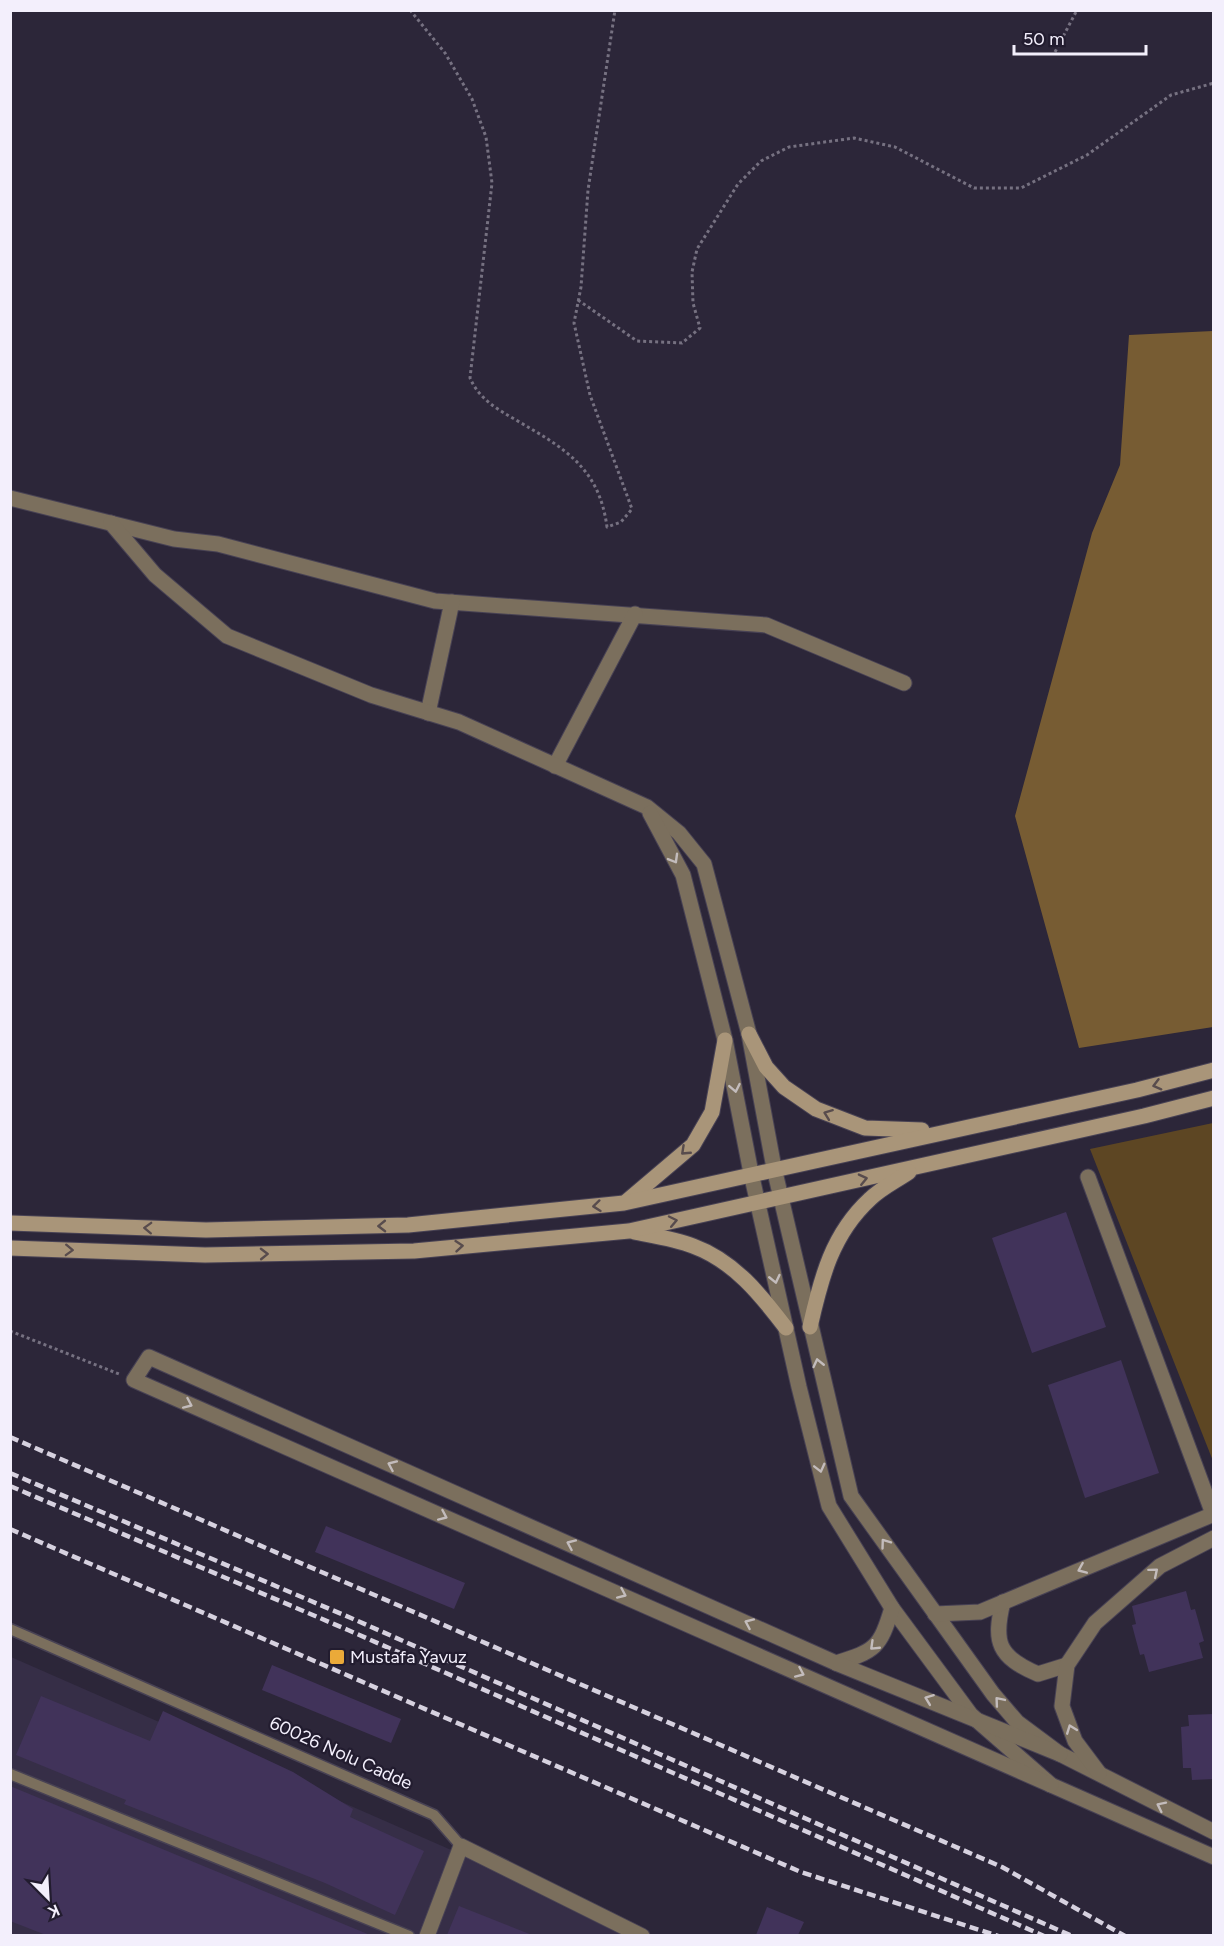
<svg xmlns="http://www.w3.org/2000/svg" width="1224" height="1946" font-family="Figtree,sans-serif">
	<rect width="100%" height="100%" fill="#2c2639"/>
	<!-- built -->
	<polygon fill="#362e47" points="11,1657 645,1935 11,1935"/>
	<!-- green -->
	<polygon fill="#5d4623" points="1213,1123 1214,1123 1213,1461 1090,1149"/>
	<!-- forest -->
	<polygon fill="#775c33" points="1213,331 1213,1027 1079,1048 1015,816 1092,533 1120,465 1129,335"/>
	<!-- building -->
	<g fill="#41335a">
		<polygon points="1066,1212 1106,1327 1032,1353 992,1238"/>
		<polygon points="1121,1360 1159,1473 1085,1498 1048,1385"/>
		<polygon points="326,1526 465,1583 454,1609 315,1552"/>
		<polygon points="1186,1591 1191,1610 1195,1609 1204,1641 1199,1643 1203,1658 1149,1672 1144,1654 1140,1655 1132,1625 1136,1624 1132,1606"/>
		<polygon points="272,1665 401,1719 391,1743 262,1690"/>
		<polygon points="41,1696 150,1741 163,1711 293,1772 353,1809 350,1817 424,1851 395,1915 325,1883 124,1804 126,1800 16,1755"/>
		<polygon points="1214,1714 1214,1779 1192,1780 1191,1768 1183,1768 1181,1727 1189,1726 1188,1715"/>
		<polygon points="10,1786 370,1935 46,1935 10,1921"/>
		<polygon points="459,1906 532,1935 447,1935"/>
		<polygon points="767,1907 804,1922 798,1935 756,1935"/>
	</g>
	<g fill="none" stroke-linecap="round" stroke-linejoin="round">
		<!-- service casing -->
		<g stroke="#484254" stroke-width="13">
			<g id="service">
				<polyline points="10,1629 434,1815 461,1846"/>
				<polyline points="10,1774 409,1936"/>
			</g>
		</g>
		<!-- minor casing -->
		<g stroke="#484254" stroke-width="17">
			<g id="minor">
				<polyline points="10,498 174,539 218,544 435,601 766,625 904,683"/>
				<polyline points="428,713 452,602"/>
				<polyline points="555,766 635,614"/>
				<polyline points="1088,1177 1213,1514"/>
				<polyline points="427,1936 461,1846 642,1936"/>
			</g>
		</g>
		<!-- tertiary casing -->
		<g stroke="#484254" stroke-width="17">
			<g id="tertiary">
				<polyline points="111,523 155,575 227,636 371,695 459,722 647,807 679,833 704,864 749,1034 774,1168 851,1496 993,1694 1017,1722 1060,1754 1214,1832"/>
				<polyline points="650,813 683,875 725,1040 751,1173 799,1387 829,1506 892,1608 971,1715 1051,1785 1214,1857"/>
				<path d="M1003 1602C993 1642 998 1657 1038 1674L1067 1665"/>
				<polyline points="935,1614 980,1612 1214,1514"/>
				<path d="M836 1663C875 1651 880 1648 892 1608"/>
				<polyline points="1099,1773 1075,1741 1062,1706 1067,1665 1095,1623 1160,1566 1214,1538"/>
				<polyline points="1051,1785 134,1380 149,1357 836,1663 1060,1754"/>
			</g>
		</g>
		<!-- secondary casing -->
		<g stroke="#484254" stroke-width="17">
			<g id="secondary">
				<polyline points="749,1034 766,1067 784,1087 816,1109 865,1128 922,1130"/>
				<polyline points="627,1201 693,1145 712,1112 725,1040"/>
				<polyline points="10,1223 206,1230 408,1225 624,1203 1137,1090 1214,1070"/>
				<path d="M634 1232C654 1236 675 1239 693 1246 734 1261 761 1295 786 1328"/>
				<polyline points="10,1248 205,1255 414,1251 629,1231 1144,1116 1214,1098"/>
				<path d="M810 1327C821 1278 832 1234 870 1199 881 1188 896 1181 909 1172"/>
			</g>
		</g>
		<!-- path -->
		<g stroke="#767181" stroke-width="3" stroke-dasharray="3 3" stroke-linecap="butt">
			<path d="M410 10 445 53 472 99 486 137 492 183 470 378C479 399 497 409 516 420 564 448 599 467 607 527L621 522 632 509 590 395 574 323 581 287 588 190 615 10"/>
			<polyline points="1055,52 1077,10"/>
			<polyline points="578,300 637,341 682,343 700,328 693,303 692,272 697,249 738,184 761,161 789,147 854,138 895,147 974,188 1021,188 1087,155 1171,95 1214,83"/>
			<polyline points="10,1331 119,1374"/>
		</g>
		<!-- service -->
		<use href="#service" stroke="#7b6f5d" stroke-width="10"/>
		<!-- minor -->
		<use href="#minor" stroke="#7b6f5d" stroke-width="15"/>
		<!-- tertiary -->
		<use href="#tertiary" stroke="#7b6f5d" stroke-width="15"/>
		<!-- secondary -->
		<use href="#secondary" stroke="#a99579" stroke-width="15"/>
		<!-- rail -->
		<g stroke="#d6d1df" stroke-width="4.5" stroke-dasharray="9 4.5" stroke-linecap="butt">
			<polyline points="10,1437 1002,1867 1125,1936"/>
			<polyline points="10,1473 351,1618 1072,1936"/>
			<polyline points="10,1486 348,1630 1044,1936"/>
			<polyline points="10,1529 801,1872 998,1936"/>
		</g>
	</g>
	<!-- one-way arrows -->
	<defs><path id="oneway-chevron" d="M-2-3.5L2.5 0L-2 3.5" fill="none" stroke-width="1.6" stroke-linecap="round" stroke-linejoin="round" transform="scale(1.5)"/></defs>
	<g stroke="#c3bcbc">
		<use href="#oneway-chevron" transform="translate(674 859) rotate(60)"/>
		<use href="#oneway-chevron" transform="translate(735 1088) rotate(79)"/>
		<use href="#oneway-chevron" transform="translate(775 1279) rotate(77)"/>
		<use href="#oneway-chevron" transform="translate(818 1363) rotate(-103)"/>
		<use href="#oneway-chevron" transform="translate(188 1404) rotate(24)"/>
		<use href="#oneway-chevron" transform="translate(392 1465) rotate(-156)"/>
		<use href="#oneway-chevron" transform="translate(820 1468) rotate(76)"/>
		<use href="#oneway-chevron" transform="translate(443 1516) rotate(24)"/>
		<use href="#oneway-chevron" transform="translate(885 1543) rotate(-126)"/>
		<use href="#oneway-chevron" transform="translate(571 1544) rotate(-156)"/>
		<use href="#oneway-chevron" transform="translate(1082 1569) rotate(157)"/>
		<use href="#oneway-chevron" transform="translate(1154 1572) rotate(-40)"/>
		<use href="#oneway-chevron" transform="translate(622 1594) rotate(24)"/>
		<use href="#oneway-chevron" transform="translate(749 1623) rotate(-156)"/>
		<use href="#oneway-chevron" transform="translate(874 1646) rotate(136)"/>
		<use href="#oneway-chevron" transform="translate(800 1673) rotate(24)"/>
		<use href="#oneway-chevron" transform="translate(929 1699) rotate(-159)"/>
		<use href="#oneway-chevron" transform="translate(999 1701) rotate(-130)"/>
		<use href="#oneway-chevron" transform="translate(1071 1729) rotate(-111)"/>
		<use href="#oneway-chevron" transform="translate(1161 1806) rotate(-154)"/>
	</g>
	<g stroke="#584c4d">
		<use href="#oneway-chevron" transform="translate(1157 1085) rotate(165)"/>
		<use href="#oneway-chevron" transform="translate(828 1114) rotate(-159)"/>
		<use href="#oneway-chevron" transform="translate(685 1151) rotate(137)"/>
		<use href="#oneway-chevron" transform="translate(863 1179) rotate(-13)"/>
		<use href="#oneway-chevron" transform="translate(597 1206) rotate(174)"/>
		<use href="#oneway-chevron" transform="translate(673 1221) rotate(-12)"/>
		<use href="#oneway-chevron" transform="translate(382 1226) rotate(179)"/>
		<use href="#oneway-chevron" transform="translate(148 1228) rotate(-178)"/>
		<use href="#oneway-chevron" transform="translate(459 1246) rotate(-5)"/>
		<use href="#oneway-chevron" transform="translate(69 1250) rotate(2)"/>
		<use href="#oneway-chevron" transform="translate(264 1254) rotate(-1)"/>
	</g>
	<!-- markers -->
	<rect fill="#ebaa39" stroke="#221c2f" stroke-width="2" x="329" y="1649" width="16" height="16" rx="3"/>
	<g text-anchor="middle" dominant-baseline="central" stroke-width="4.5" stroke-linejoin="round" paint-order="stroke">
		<!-- poi labels -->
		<g font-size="18" fill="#f3effc" stroke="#221c2f" text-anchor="start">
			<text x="350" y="1657">Mustafa Yavuz</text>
		</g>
		<!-- street labels -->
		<g font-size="18" fill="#f3effc" stroke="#221c2f">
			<text transform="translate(341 1753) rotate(24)">60026 Nolu Cadde</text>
		</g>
	</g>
	<!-- border -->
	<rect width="1224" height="1946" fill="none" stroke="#f3effc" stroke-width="24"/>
	<!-- north arrow -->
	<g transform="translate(48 1898) rotate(156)" stroke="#221c2f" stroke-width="4.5" paint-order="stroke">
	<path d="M0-4.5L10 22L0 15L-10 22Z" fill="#f3effc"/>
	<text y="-9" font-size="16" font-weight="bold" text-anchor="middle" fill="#f3effc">K</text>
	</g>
	<!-- scale -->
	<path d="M1014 45v9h132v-9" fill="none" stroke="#f3effc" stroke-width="3"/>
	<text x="1023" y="45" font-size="18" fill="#f3effc" stroke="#221c2f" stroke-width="4.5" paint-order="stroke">50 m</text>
</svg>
